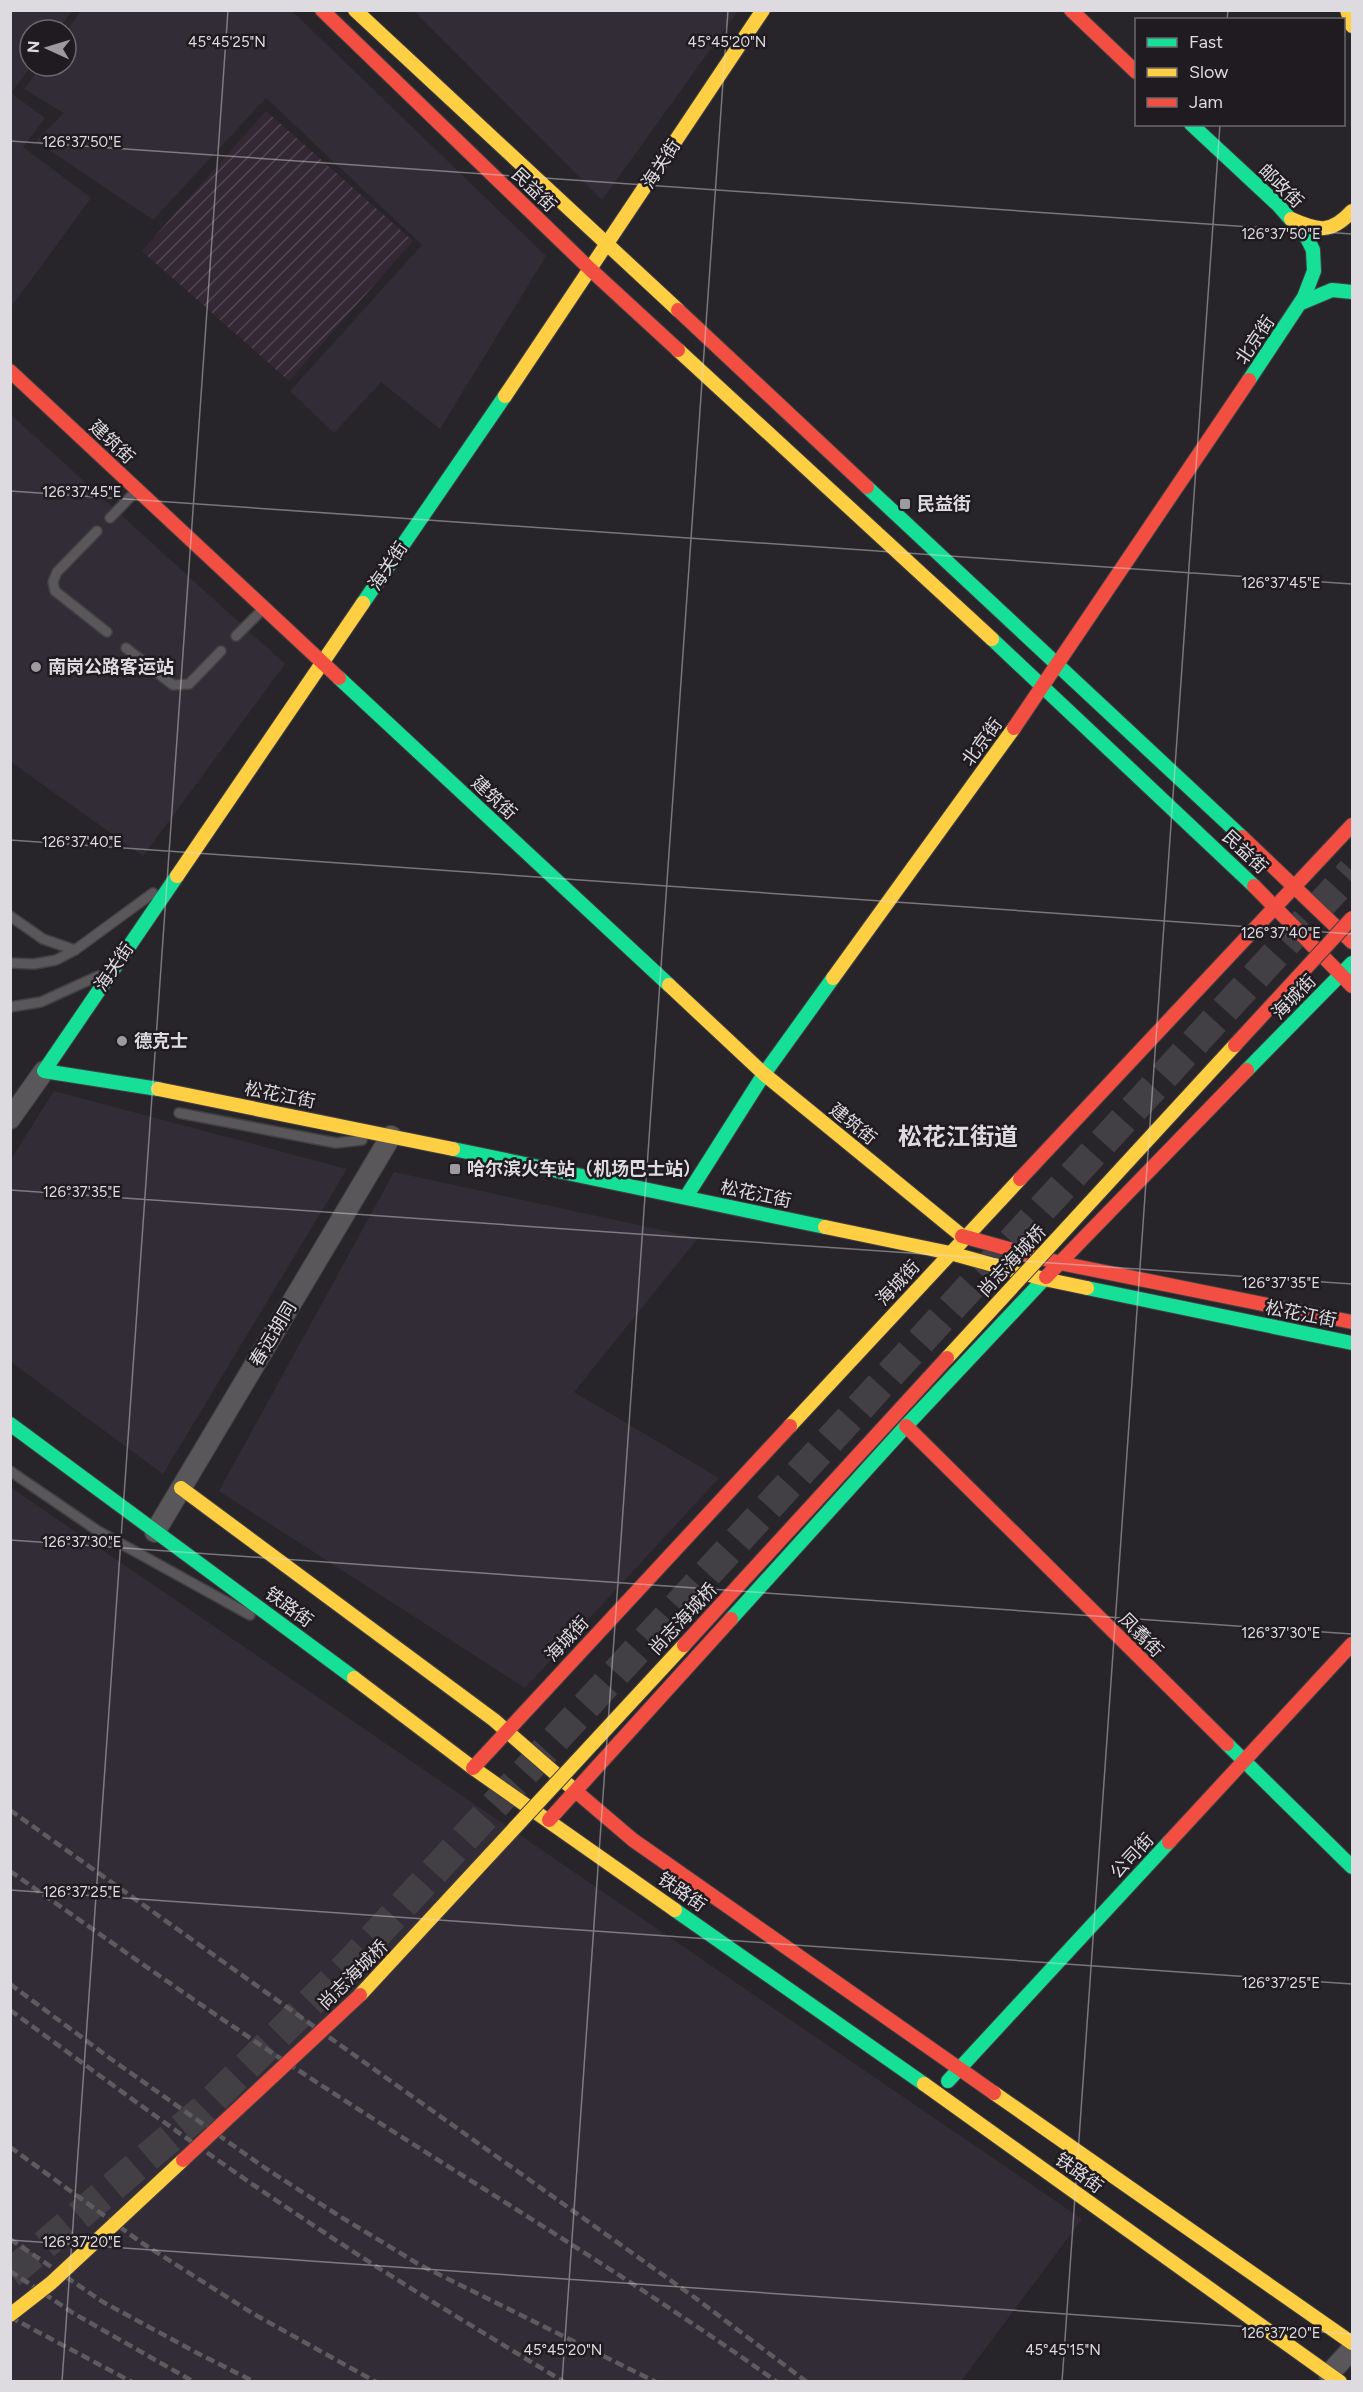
<svg xmlns="http://www.w3.org/2000/svg" width="1363" height="2392" font-family="Figtree,'Noto Sans SC',sans-serif">
	<defs>
		<pattern id="industrial-furrows" width="10" height="10" patternUnits="userSpaceOnUse" patternTransform="scale(1.5)"><rect width="10" height="10" fill="#342834"/><path d="M-1 1l2-2M0 10L10 0M9 11l2-2" fill="none" stroke="#514751"/></pattern>
	</defs>
	<rect width="100%" height="100%" fill="#28252a"/>
	<!-- built -->
	<g fill="#322c36">
		<polygon points="11,10 72,11 58,30 30,30 31,66 11,93 45,118 23,147 91,198 11,307"/>
		<polygon points="81,11 292,11 546,256 440,429 381,382 334,433 290,391 422,245 266,98 153,220 36,141 64,113 24,89 41,66 66,66 66,32"/>
		<polygon points="414,11 738,11 602,200"/>
		<polygon points="10,414 285,664 143,856 11,762"/>
		<polygon points="54,1091 347,1169 163,1474 11,1362 11,1159"/>
		<polygon points="394,1172 698,1238 574,1392 719,1478 525,1688 219,1491"/>
		<polygon points="10,1487 1082,2219 961,2381 11,2381"/>
	</g>
	<!-- industrial -->
	<polygon fill="url(#industrial-furrows)" points="266,111 413,241 289,381 142,251"/>
	<g fill="none" stroke-linecap="round" stroke-linejoin="round">
		<!-- primary-tunnel -->
		<polyline stroke="#434045" stroke-width="30" stroke-dasharray="30 15" stroke-linecap="butt" points="10,2274 203,2110 351,1962 1352,871"/>
		<!-- lane casing -->
		<g stroke="#424043" stroke-width="12">
			<g id="lane">
				<polyline points="110,518 136,491"/>
				<polyline points="97,531 57,572 53,582 55,591 107,632"/>
				<polyline points="236,636 262,610"/>
				<polyline points="126,648 173,685 189,684 221,651"/>
				<polyline points="10,916 43,939 75,950"/>
				<polyline points="10,963 34,964 56,960 75,950 153,893"/>
				<polyline points="10,1007 41,1002 98,976"/>
				<polyline points="179,1113 336,1143 362,1140"/>
				<polyline points="10,1471 98,1531 250,1615"/>
			</g>
		</g>
		<!-- street casing -->
		<g stroke="#424043" stroke-width="22">
			<g id="street">
				<polyline points="10,1119 44,1071"/>
				<polyline points="155,1532 391,1136"/>
				<polyline points="1329,2374 1352,2349"/>
			</g>
		</g>
		<!-- fast casing -->
		<g stroke="#424043" stroke-width="16">
			<g id="fast">
				<polyline points="1191,124 1278,205 1307,238 1313,250 1314,271 1304,297 1249,380"/>
				<polyline points="1301,303 1332,290 1352,292"/>
				<polyline points="867,487 1242,837"/>
				<polyline points="363,603 505,396"/>
				<polyline points="992,639 1254,886"/>
				<polyline points="339,678 669,985"/>
				<polyline points="1247,1070 1352,963"/>
				<polyline points="158,1089 44,1071 177,876"/>
				<polyline points="453,1149 825,1227"/>
				<polyline points="686,1197 764,1074 833,978"/>
				<polyline points="1087,1288 1352,1343"/>
				<polyline points="10,1424 354,1678"/>
				<polyline points="731,1619 906,1426 1046,1277"/>
				<polyline points="1227,1744 1352,1867"/>
				<polyline points="675,1910 924,2084"/>
				<polyline points="948,2081 1169,1842"/>
			</g>
		</g>
		<!-- slow casing -->
		<g stroke="#424043" stroke-width="16">
			<g id="slow">
				<polyline points="355,10 678,310"/>
				<polyline points="1347,10 1352,26"/>
				<path d="M1291 219C1318 231 1331 234 1352 211"/>
				<polyline points="678,350 992,639"/>
				<polyline points="505,396 763,10"/>
				<polyline points="177,876 363,603"/>
				<polyline points="833,978 1014,728"/>
				<polyline points="669,985 764,1074 962,1236"/>
				<polyline points="158,1089 453,1149"/>
				<polyline points="825,1227 950,1253 1044,1279 1087,1288"/>
				<polyline points="790,1426 1020,1179"/>
				<polyline points="181,1488 494,1720 579,1794"/>
				<polyline points="354,1678 473,1768 675,1910"/>
				<polyline points="924,2084 1340,2382"/>
				<polyline points="994,2093 1352,2343"/>
			</g>
		</g>
		<!-- jam casing -->
		<g stroke="#424043" stroke-width="16">
			<g id="jam">
				<polyline points="322,10 591,270 678,350"/>
				<polyline points="1071,10 1136,72"/>
				<polyline points="678,310 867,487"/>
				<polyline points="10,371 339,678"/>
				<polyline points="1014,728 1249,380"/>
				<polyline points="1242,837 1352,942"/>
				<polyline points="1254,886 1352,986"/>
				<polyline points="1020,1179 1352,825"/>
				<polyline points="962,1236 1060,1263 1352,1322"/>
				<polyline points="1046,1277 1247,1070"/>
				<polyline points="906,1426 1227,1744"/>
				<polyline points="473,1768 790,1426"/>
				<polyline points="579,1794 633,1840 994,2093"/>
				<polyline points="549,1820 731,1619"/>
				<polyline points="1169,1842 1352,1644"/>
			</g>
		</g>
		<!-- lane -->
		<use href="#lane" stroke="#59575a" stroke-width="9"/>
		<!-- street -->
		<use href="#street" stroke="#59575a" stroke-width="20"/>
		<!-- fast -->
		<use href="#fast" stroke="#16e098" stroke-width="14"/>
		<!-- slow -->
		<use href="#slow" stroke="#ffcf43" stroke-width="14"/>
		<!-- jam -->
		<use href="#jam" stroke="#f24e42" stroke-width="14"/>
		<!-- rail -->
		<g stroke="#5d5b5e" stroke-width="4.5" stroke-dasharray="9 4.5" stroke-linecap="butt">
			<polyline points="10,1810 694,2297 807,2382"/>
			<path d="M10 1871C125 1952 239 2033 358 2109 498 2199 641 2285 777 2382"/>
			<polyline points="10,1984 111,2059 265,2168 341,2217 420,2265 656,2382"/>
			<path d="M10 2010C114 2086 218 2163 325 2233 403 2285 484 2333 564 2382"/>
			<polyline points="10,2147 142,2243 252,2313 376,2382"/>
			<polyline points="10,2239 103,2302 199,2354 255,2382"/>
			<polyline points="10,2271 73,2313 194,2382"/>
			<polyline points="10,2317 132,2382"/>
		</g>
		<!-- slow-bridge casing -->
		<g stroke="#424043" stroke-width="16" stroke-linecap="butt">
			<g id="slow-bridge">
				<polyline points="947,1358 1235,1045"/>
				<polyline points="360,1995 684,1645"/>
				<polyline points="10,2315 51,2283 183,2160"/>
			</g>
		</g>
		<!-- jam-bridge casing -->
		<g stroke="#424043" stroke-width="16" stroke-linecap="butt">
			<g id="jam-bridge">
				<polyline points="1235,1045 1352,918"/>
				<polyline points="684,1645 947,1358"/>
				<polyline points="183,2160 360,1995"/>
			</g>
		</g>
		<!-- slow-bridge -->
		<use href="#slow-bridge" stroke="#ffcf43" stroke-width="14"/>
		<!-- jam-bridge -->
		<use href="#jam-bridge" stroke="#f24e42" stroke-width="14"/>
	</g>
	<!-- ticks -->
	<path fill="none" stroke="#dddbdf" stroke-width="1.5" stroke-opacity="0.45" d="M1227 20 1228 10M10 141 1352 234M10 491 1352 584M10 840 1352 934M10 1190 1352 1284M10 1540 1352 1634M10 1890 1352 1984M10 2240 1352 2334M62 2382 228 10M562 2382 728 10M1062 2382 1220 124"/>
	<!-- markers -->
	<g fill="#9e9ba0" stroke="#1f1b21" stroke-width="2">
		<rect x="899" y="498" width="12" height="12" rx="3"/>
		<circle cx="36" cy="667" r="6"/>
		<circle cx="122" cy="1041" r="6"/>
		<rect x="449" y="1163" width="12" height="12" rx="3"/>
	</g>
	<g text-anchor="middle" dominant-baseline="central" stroke-width="5" stroke-linejoin="round" paint-order="stroke">
		<!-- street labels -->
		<g font-size="18" fill="#dddbdf" stroke="#1f1b21">
			<text transform="translate(661 164) rotate(-57)">海关街</text>
			<text transform="translate(1281 186) rotate(44)">邮政街</text>
			<text transform="translate(534 190) rotate(44)">民益街</text>
			<text transform="translate(1255 340) rotate(-56)">北京街</text>
			<text transform="translate(112 442) rotate(43)">建筑街</text>
			<text transform="translate(388 566) rotate(-56)">海关街</text>
			<text transform="translate(982 742) rotate(-54)">北京街</text>
			<text transform="translate(494 798) rotate(43)">建筑街</text>
			<text transform="translate(1245 852) rotate(43)">民益街</text>
			<text transform="translate(114 967) rotate(-56)">海关街</text>
			<text transform="translate(1294 997) rotate(-46)">海城街</text>
			<text transform="translate(280 1095) rotate(11)">松花江街</text>
			<text transform="translate(853 1124) rotate(39)">建筑街</text>
			<text transform="translate(756 1194) rotate(12)">松花江街</text>
			<text transform="translate(1012 1261) rotate(-47)">尚志海城桥</text>
			<text transform="translate(898 1283) rotate(-47)">海城街</text>
			<text transform="translate(1301 1314) rotate(11)">松花江街</text>
			<text transform="translate(273 1334) rotate(-59)">春远胡同</text>
			<text transform="translate(289 1607) rotate(36)">铁路街</text>
			<text transform="translate(683 1619) rotate(-47)">尚志海城桥</text>
			<text transform="translate(1141 1635) rotate(45)">凤翥街</text>
			<text transform="translate(567 1639) rotate(-47)">海城街</text>
			<text transform="translate(1132 1856) rotate(-47)">公司街</text>
			<text transform="translate(682 1892) rotate(35)">铁路街</text>
			<text transform="translate(353 1975) rotate(-45)">尚志海城桥</text>
			<text transform="translate(1079 2173) rotate(36)">铁路街</text>
		</g>
		<!-- poi labels -->
		<g font-size="18" font-weight="bold" fill="#dddbdf" stroke="#1f1b21" text-anchor="start">
			<text x="917" y="504">民益街</text>
			<text x="48" y="667">南岗公路客运站</text>
			<text x="134" y="1041">德克士</text>
			<text x="467" y="1169">哈尔滨火车站（机场巴士站）</text>
		</g>
		<!-- district labels -->
		<g font-size="24" font-weight="bold" fill="#dddbdf" stroke="#1f1b21">
			<text x="958" y="1136">松花江街道</text>
		</g>
	</g>
	<g font-size="15" text-anchor="middle" fill="#dddbdf" stroke="#1f1b21" stroke-width="5" stroke-linejoin="round" paint-order="stroke">
		<text x="227" y="47">45°45'25"N</text>
		<text x="727" y="47">45°45'20"N</text>
		<text x="82" y="147">126°37'50"E</text>
		<text x="1281" y="239">126°37'50"E</text>
		<text x="82" y="497">126°37'45"E</text>
		<text x="1281" y="588">126°37'45"E</text>
		<text x="82" y="847">126°37'40"E</text>
		<text x="1281" y="938">126°37'40"E</text>
		<text x="82" y="1197">126°37'35"E</text>
		<text x="1281" y="1288">126°37'35"E</text>
		<text x="82" y="1547">126°37'30"E</text>
		<text x="1281" y="1638">126°37'30"E</text>
		<text x="82" y="1897">126°37'25"E</text>
		<text x="1281" y="1988">126°37'25"E</text>
		<text x="82" y="2247">126°37'20"E</text>
		<text x="1281" y="2338">126°37'20"E</text>
		<text x="563" y="2355">45°45'20"N</text>
		<text x="1063" y="2355">45°45'15"N</text>
	</g>
	<!-- border -->
	<rect width="1363" height="2392" fill="none" stroke="#dddbdf" stroke-width="24"/>
	<!-- legend -->
	<rect x="1135" y="18" width="210" height="108" fill="#1f1b21" stroke="#6b686d" stroke-width="1.5"/>
	<rect x="1147" y="38" width="30" height="9" fill="#16e098" stroke="#6b686d" stroke-width="1.5"/>
	<text x="1189" y="48" font-size="18" fill="#dddbdf">Fast</text>
	<rect x="1147" y="68" width="30" height="9" fill="#ffcf43" stroke="#6b686d" stroke-width="1.5"/>
	<text x="1189" y="78" font-size="18" fill="#dddbdf">Slow</text>
	<rect x="1147" y="98" width="30" height="9" fill="#f24e42" stroke="#6b686d" stroke-width="1.5"/>
	<text x="1189" y="108" font-size="18" fill="#dddbdf">Jam</text>
	<!-- north arrow -->
	<g transform="translate(48 48) rotate(274)"><circle r="28" fill="#1f1b21" stroke="#6b686d" stroke-width="1.5"/>
	<path d="M0-4.5L10 22L0 15L-10 22Z" fill="#9e9ba0"/>
	<text y="-9" font-size="16" font-weight="bold" text-anchor="middle" fill="#dddbdf">N</text>
	</g>
</svg>
